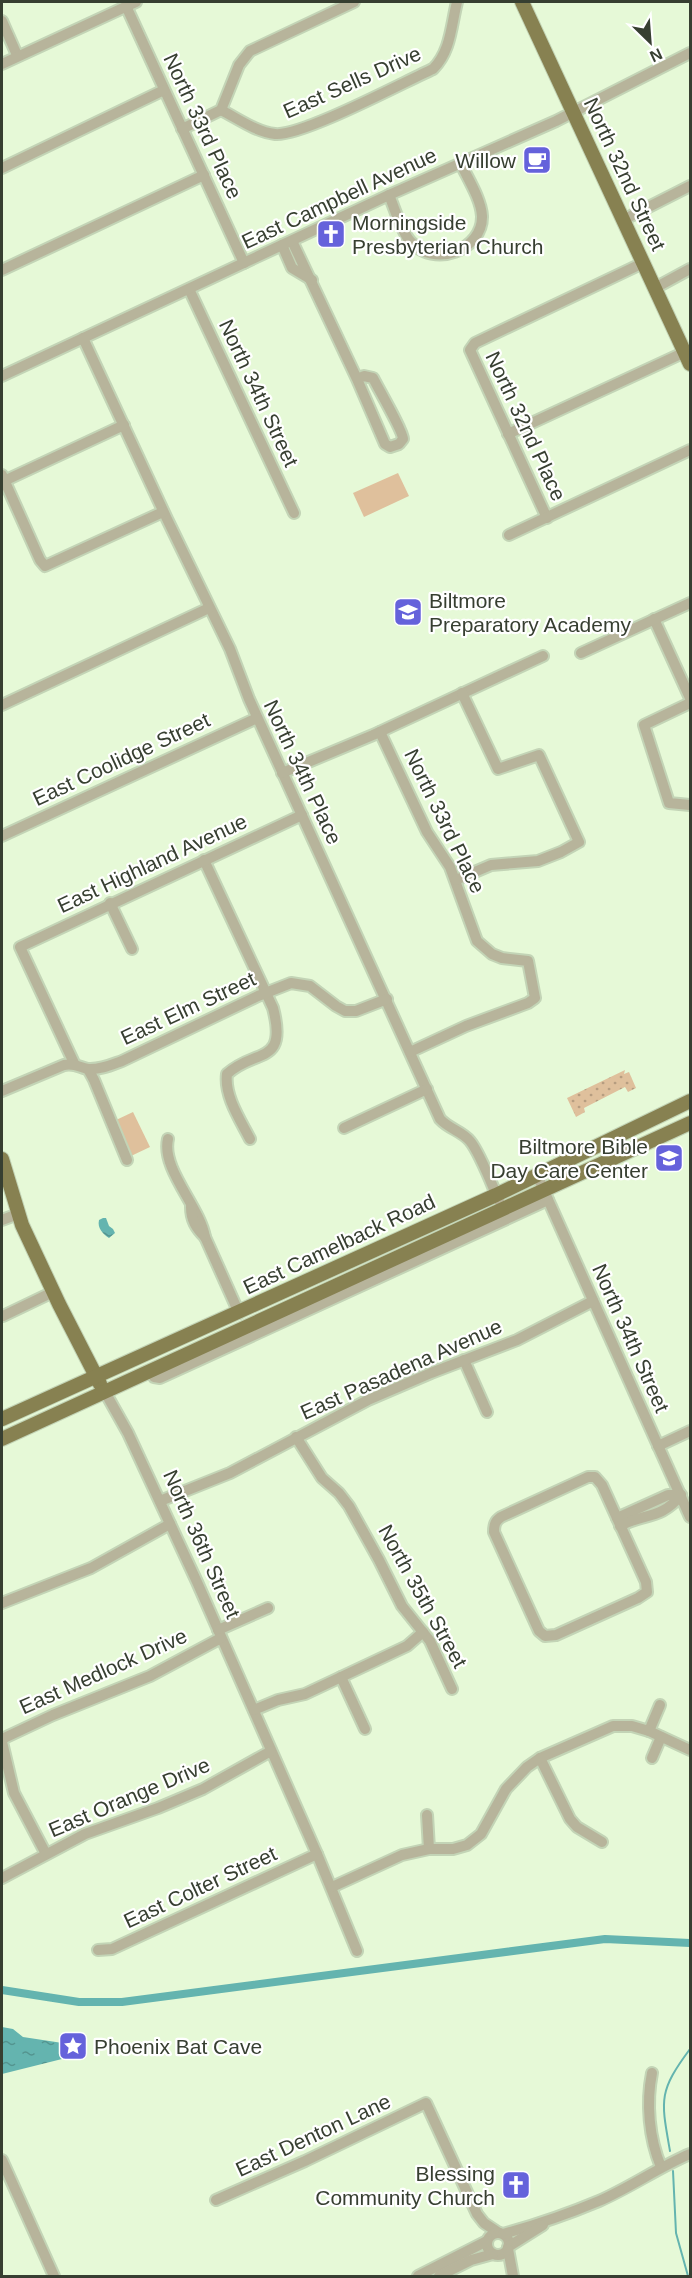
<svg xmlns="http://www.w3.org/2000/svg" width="692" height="2278" font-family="Arial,sans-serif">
	<defs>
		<pattern id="grass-dots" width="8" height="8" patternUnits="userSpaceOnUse" patternTransform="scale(1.5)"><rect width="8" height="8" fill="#dfc09c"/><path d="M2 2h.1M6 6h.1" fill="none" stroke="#b69d80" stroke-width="1.8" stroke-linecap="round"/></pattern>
		<pattern id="water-ripples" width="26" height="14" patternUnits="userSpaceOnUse" patternTransform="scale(1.5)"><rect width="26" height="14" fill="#64b4af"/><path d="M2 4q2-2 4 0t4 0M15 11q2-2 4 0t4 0" fill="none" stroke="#53948f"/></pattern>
	</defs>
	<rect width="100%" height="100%" fill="#e6f9d7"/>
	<!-- grass -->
	<polygon fill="url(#grass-dots)" points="625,1070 624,1074 629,1072 636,1088 628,1092 625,1087 584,1108 585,1112 576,1117 567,1098"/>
	<!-- pitch -->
	<g fill="#dfc09c">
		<polygon points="398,473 409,496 364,517 353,493"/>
		<polygon points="133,1112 150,1147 131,1156 114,1121"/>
	</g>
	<!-- water -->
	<g fill="url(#water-ripples)">
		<path d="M103 1218H106L109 1226 113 1229 115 1233 109 1238C103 1234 97 1228 99 1220Z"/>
		<polygon points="2,2027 13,2029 23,2037 69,2044 70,2057 2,2074"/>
	</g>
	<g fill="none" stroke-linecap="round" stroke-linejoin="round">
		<!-- stream -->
		<g stroke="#64b4af" stroke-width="2">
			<path d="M670 2151C661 2100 658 2092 690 2049"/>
			<polyline points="673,2171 676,2233 688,2276"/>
		</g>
		<!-- canal -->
		<polyline stroke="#64b4af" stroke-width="8" points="2,1990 79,2002 122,2002 605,1939 690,1943"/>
		<!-- minor casing -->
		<g stroke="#c3d4b6" stroke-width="14">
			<g id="minor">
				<polyline points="126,6 244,263"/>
				<polyline points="2,21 17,55"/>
				<polyline points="2,64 136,2"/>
				<path d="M221 110C237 118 256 132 275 134 301 137 404 82 433 69 451 51 451 26 457 2"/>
				<polyline points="182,129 221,110 239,65 250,51 354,2"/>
				<polyline points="2,168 164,90"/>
				<path d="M389 195C395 209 400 229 410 241 434 269 483 250 482 216 481 199 468 179 461 164"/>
				<polyline points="623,220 690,186"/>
				<path d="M292 241 357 379 385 444 390 447 399 444 403 439C403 431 379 390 373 378L364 376 357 379"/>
				<polyline points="282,245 292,268 312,280"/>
				<polyline points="2,270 204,175"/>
				<polyline points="655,288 690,269"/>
				<polyline points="189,289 294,513"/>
				<path d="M83 338 167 519 230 649 249 699 440 1119C449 1129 462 1131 470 1141 480 1153 492 1185 499 1201"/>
				<polyline points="2,376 389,195 556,121 690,53"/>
				<polyline points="508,434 685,352"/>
				<polyline points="2,475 40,560 45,566 163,512"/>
				<polyline points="4,481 124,425"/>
				<polyline points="547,518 470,350 475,343 643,263"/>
				<polyline points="509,535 690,450"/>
				<polyline points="654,619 690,698"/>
				<polyline points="581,653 690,603"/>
				<polyline points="690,703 644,725 669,803 690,805"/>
				<polyline points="2,705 209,608"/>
				<polyline points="380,732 427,832 450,867 477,941 492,954 502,958 528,961 535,998 528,1003 466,1026 410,1052"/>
				<polyline points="282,773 373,735 543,656"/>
				<polyline points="2,836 257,718"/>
				<path d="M204 860 273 1008C288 1066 255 1048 227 1074 224 1096 241 1121 250 1139"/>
				<polyline points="456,880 491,865 538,861 561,852 579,842 539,755 498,769 462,693"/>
				<polyline points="110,903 132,949"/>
				<polyline points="74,1063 20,947 302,815"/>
				<polyline points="88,1069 94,1080 127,1160"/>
				<path d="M2 1091 64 1065C76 1063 78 1067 88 1069 100 1070 111 1065 122 1061L258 996 291 983 310 986 336 1006 345 1011H356L387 999"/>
				<polyline points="344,1128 427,1089"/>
				<path d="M168 1139C161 1169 200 1207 205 1237L239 1313"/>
				<polyline points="537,1175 690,1517"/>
				<path d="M191 1207C191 1220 196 1228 205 1237"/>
				<polyline points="2,1220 18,1214"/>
				<polyline points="3,1316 53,1292"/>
				<polyline points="464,1360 487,1412"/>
				<polyline points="151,1371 154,1377 160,1378 548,1200"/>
				<polyline points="105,1392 128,1433 197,1582 317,1854 357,1951"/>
				<polyline points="296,1437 322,1478 339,1493 349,1506 379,1560 402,1606 430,1641 452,1689"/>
				<polyline points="658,1446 690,1431"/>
				<path d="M588 1477H595L602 1485 646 1582 647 1592 638 1598 556 1635 545 1636 539 1631 494 1532C494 1525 495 1521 501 1517Z"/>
				<polyline points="160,1501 230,1473 368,1400 431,1373 517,1340 593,1301"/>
				<polyline points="617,1518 668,1495 681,1495"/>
				<path d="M620 1526C643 1513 661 1520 681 1495"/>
				<polyline points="2,1603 91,1568 170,1524"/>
				<polyline points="218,1630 268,1608"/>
				<polyline points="341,1677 365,1729"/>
				<polyline points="254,1710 278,1700 305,1694 407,1646 423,1632"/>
				<polyline points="649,1731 660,1705"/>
				<polyline points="2,1739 53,1715 150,1676 221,1638"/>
				<polyline points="2,1742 14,1793 46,1854"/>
				<polyline points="540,1758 570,1819 577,1827 602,1842"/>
				<polyline points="652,1758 661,1737"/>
				<polyline points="427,1815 429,1849"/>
				<polyline points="2,1878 85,1834 158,1808 203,1789 271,1751"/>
				<polyline points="332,1887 402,1855 429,1849 453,1849 467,1845 481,1834 506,1789 527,1767 540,1758 613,1726 632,1726 649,1731 690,1750"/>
				<polyline points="98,1950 112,1949 317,1854"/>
				<path d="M652 2073C646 2103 649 2138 661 2167"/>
				<polyline points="2,2160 54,2276"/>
				<polyline points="216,2200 305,2161 426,2103 477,2214 484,2223 499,2233"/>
				<circle cx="498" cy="2244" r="11"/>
				<path d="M503 2234C536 2225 568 2214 599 2201 631 2187 659 2167 690 2154"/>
				<polyline points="508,2247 543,2225"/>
				<polyline points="508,2249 513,2276"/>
				<polyline points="418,2276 487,2241"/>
				<polyline points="439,2276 471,2260 493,2254"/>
			</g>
		</g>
		<!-- major casing -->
		<g stroke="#c3d4b6" stroke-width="16">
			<g id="major">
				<polyline points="522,2 690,364"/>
				<polyline points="2,1159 22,1225 59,1304 100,1384"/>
				<polyline points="2,1419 496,1195 690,1101"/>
				<polyline points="2,1439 690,1123"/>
			</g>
		</g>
		<!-- minor -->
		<use href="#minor" stroke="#b7b49b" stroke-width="10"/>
		<!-- major -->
		<use href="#major" stroke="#878151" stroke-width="14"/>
	</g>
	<!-- icons -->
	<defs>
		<g id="cafe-square" transform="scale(1.5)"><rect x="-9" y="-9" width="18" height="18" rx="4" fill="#6562db" stroke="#fff"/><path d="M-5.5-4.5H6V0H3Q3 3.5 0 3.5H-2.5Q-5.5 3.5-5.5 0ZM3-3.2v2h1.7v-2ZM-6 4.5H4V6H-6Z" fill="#fff"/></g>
		<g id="church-square" transform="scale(1.5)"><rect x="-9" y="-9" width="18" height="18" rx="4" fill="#6562db" stroke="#fff"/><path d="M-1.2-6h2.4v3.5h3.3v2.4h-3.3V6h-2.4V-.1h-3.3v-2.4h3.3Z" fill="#fff"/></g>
		<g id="school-square" transform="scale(1.5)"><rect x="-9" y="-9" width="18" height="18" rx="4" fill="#6562db" stroke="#fff"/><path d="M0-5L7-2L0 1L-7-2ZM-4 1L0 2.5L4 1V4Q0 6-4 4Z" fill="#fff"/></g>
		<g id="sight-square" transform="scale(1.5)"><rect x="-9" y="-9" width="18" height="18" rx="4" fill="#6562db" stroke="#fff"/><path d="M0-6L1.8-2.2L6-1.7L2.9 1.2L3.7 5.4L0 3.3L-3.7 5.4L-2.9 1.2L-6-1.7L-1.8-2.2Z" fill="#fff"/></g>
	</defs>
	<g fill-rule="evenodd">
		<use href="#cafe-square" x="537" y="160"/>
		<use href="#church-square" x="331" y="234"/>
		<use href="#school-square" x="408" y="612"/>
		<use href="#school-square" x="669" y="1158"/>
		<use href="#sight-square" x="73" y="2046"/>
		<use href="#church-square" x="516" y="2185"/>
	</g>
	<g text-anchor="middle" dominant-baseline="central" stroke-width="4.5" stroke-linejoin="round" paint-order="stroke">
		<!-- street labels -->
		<g font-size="21" fill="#373f31" stroke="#fff">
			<text transform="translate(352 82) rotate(-24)">East Sells Drive</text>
			<text transform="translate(203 126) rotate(65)">North 33rd Place</text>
			<text transform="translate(625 174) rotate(65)">North 32nd Street</text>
			<text transform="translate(339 198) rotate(-25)">East Campbell Avenue</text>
			<text transform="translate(259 393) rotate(65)">North 34th Street</text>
			<text transform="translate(526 426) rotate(65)">North 32nd Place</text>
			<text transform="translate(121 759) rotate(-25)">East Coolidge Street</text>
			<text transform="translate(303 772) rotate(65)">North 34th Place</text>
			<text transform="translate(445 821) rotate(64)">North 33rd Place</text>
			<text transform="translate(152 863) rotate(-25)">East Highland Avenue</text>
			<text transform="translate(188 1008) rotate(-25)">East Elm Street</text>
			<text transform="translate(339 1244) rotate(-25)">East Camelback Road</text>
			<text transform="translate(631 1338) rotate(66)">North 34th Street</text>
			<text transform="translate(401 1369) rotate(-24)">East Pasadena Avenue</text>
			<text transform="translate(202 1544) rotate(66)">North 36th Street</text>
			<text transform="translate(423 1596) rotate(61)">North 35th Street</text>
			<text transform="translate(103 1671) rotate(-24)">East Medlock Drive</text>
			<text transform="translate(129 1797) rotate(-23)">East Orange Drive</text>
			<text transform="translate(200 1887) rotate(-25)">East Colter Street</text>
			<text transform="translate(313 2135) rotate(-25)">East Denton Lane</text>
		</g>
		<!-- poi labels -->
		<g font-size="21" fill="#373f31" stroke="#fff" text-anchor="end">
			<text x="516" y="160">Willow</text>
			<text x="352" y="222" text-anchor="start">Morningside<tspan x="352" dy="24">Presbyterian Church</tspan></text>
			<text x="429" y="600" text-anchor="start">Biltmore<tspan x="429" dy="24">Preparatory Academy</tspan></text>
			<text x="648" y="1146">Biltmore Bible<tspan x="648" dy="24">Day Care Center</tspan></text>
			<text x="94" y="2046" text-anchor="start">Phoenix Bat Cave</text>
			<text x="495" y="2173">Blessing<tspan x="495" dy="24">Community Church</tspan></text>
		</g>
	</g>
	<!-- border -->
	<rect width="692" height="2278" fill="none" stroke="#373f31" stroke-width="6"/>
	<!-- north arrow -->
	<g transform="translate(650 42) rotate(155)" stroke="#ffffff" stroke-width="4.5" paint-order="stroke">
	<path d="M0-4.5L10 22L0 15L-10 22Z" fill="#373f31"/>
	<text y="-9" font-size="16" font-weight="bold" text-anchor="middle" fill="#373f31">N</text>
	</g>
</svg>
